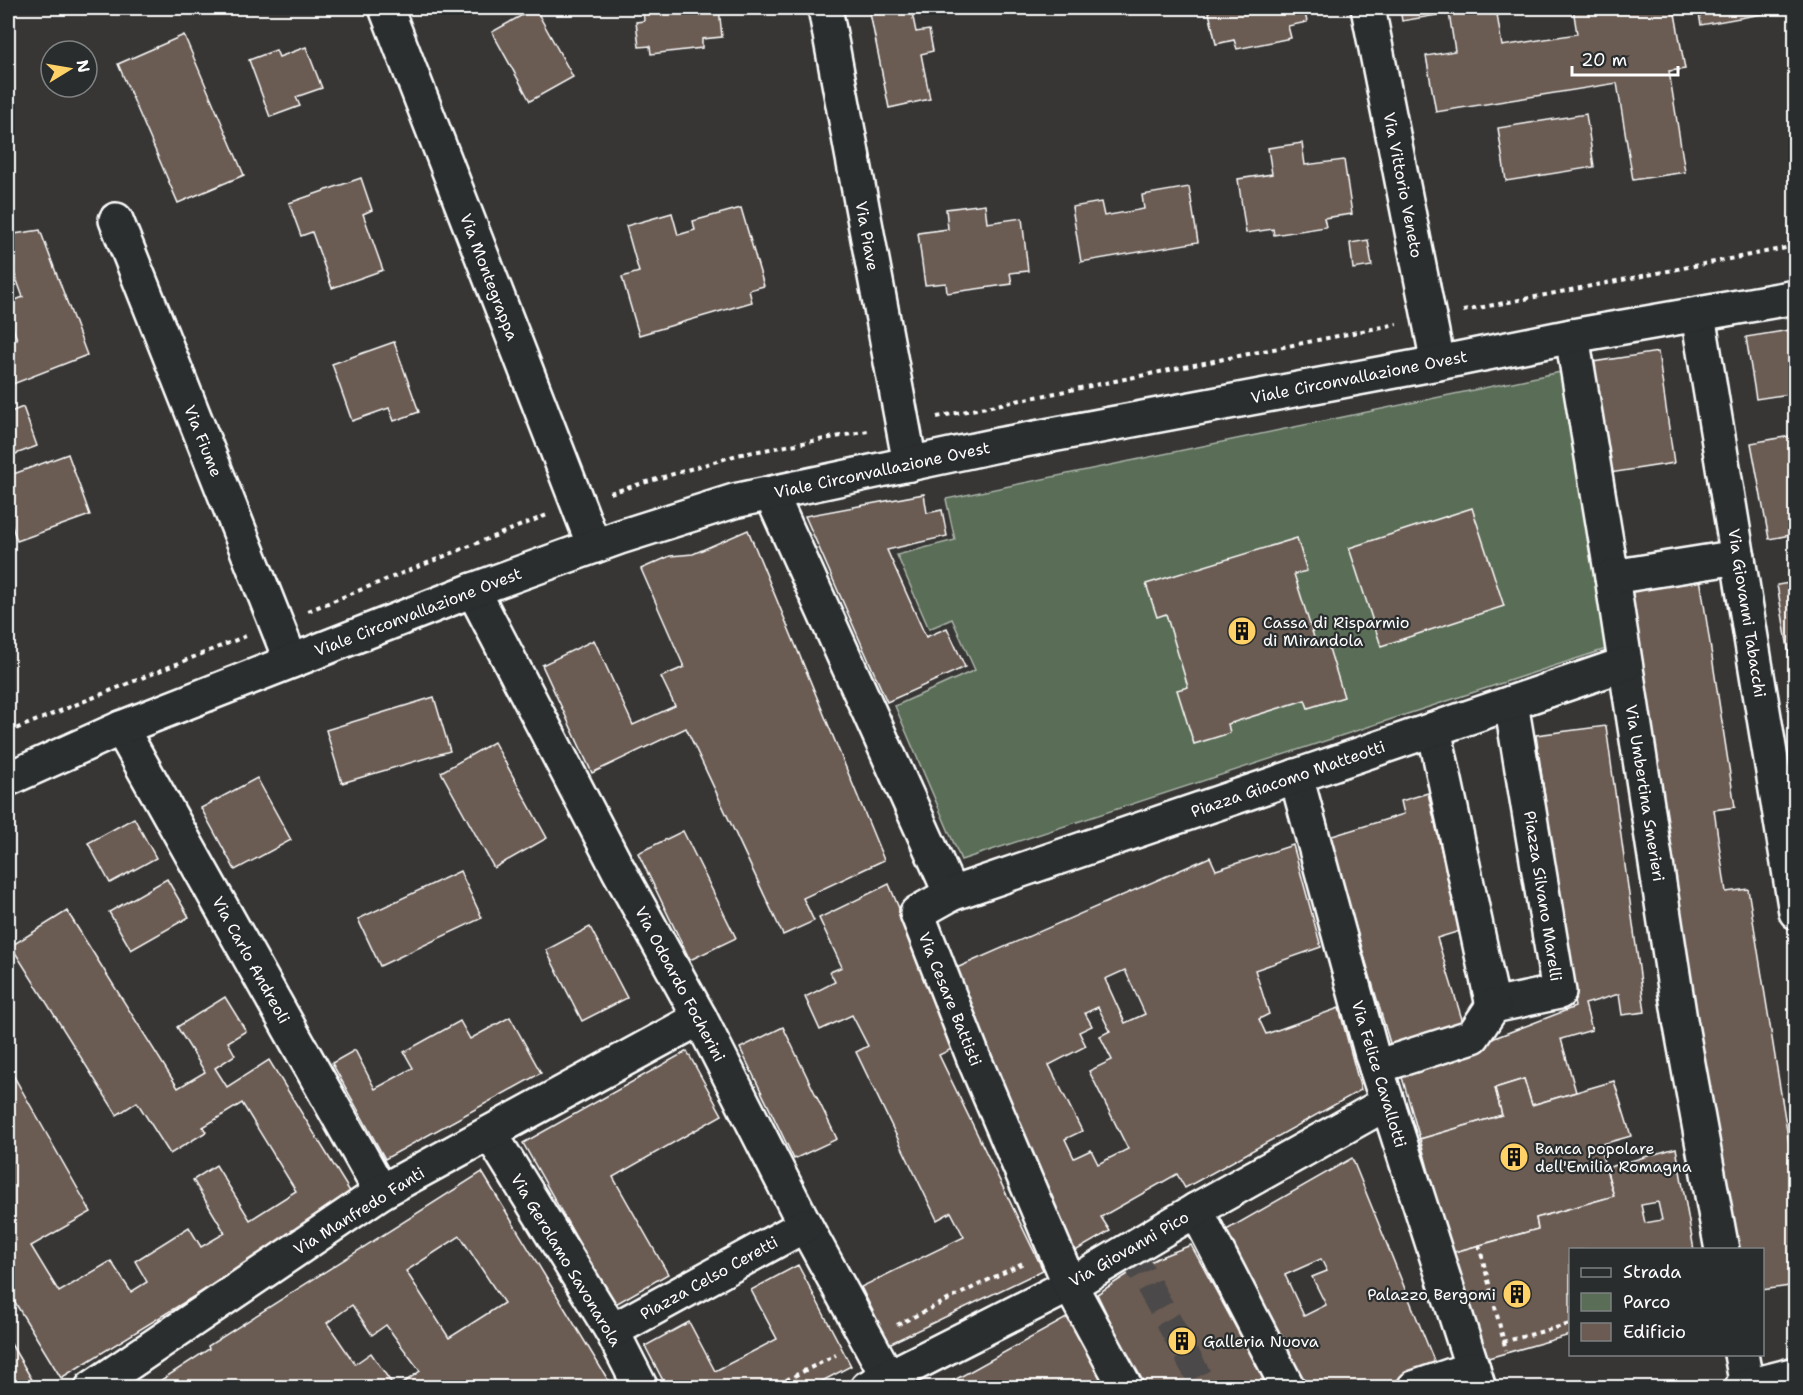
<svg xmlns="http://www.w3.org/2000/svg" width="1803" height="1395" font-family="'Shantell Sans',sans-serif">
	<rect width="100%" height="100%" fill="#373635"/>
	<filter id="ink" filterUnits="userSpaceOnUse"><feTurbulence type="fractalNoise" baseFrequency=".0167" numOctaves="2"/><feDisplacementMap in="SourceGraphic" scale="12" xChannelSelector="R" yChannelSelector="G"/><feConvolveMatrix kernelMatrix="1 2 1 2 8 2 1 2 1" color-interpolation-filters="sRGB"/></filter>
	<g filter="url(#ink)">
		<!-- green -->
		<polygon fill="#5a6d57" stroke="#acb6ab" stroke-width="1.5" points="1561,372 1609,648 961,860 895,706 975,670 952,619 929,629 897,555 955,540 946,499"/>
		<!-- building -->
		<g fill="#6b5b53" stroke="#fff" stroke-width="1.5" fill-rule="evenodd">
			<polygon points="535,8 573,77 530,101 492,32"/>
			<polygon points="643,8 719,8 722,37 702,39 702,48 651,54 650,46 639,47 636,22 644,21"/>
			<polygon points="869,8 897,8 897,11 911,8 916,32 929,30 933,51 921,54 930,99 889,108"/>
			<polygon points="1208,8 1304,8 1307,22 1288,26 1291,38 1237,49 1234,40 1216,44"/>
			<polygon points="1400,8 1496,8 1502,46 1577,34 1573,8 1674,8 1685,69 1669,71 1685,172 1633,180 1617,83 1436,112 1426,56 1455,51 1449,13 1402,21"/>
			<polygon points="1698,8 1796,8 1701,25"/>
			<polygon points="184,35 244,175 178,203 118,64"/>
			<polygon points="306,47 322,88 296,97 300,106 270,117 249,60 276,50 279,57"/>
			<polygon points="1586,114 1594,167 1506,181 1498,128"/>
			<polygon points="1302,143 1305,165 1344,160 1352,214 1324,218 1326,227 1274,235 1273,229 1246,233 1238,179 1272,174 1268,148"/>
			<polygon points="361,178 372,210 363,214 383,270 332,288 312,232 301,236 289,203"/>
			<polygon points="1189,187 1198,242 1081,262 1072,207 1101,202 1104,216 1144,209 1142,195"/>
			<polygon points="985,204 987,223 1022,218 1028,271 1010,273 1012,284 947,293 946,283 925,285 918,233 948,229 946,209"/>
			<polygon points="741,208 764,286 749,290 752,302 639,335 622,277 639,272 626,226 672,213 678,235 695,230 693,221"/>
			<polygon points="40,230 87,355 8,386 8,342 17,339 8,315 8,303 23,297 12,267 8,267 8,235"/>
			<polygon points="1368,240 1372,266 1353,269 1350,243"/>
			<polygon points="1796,329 1796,393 1756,399 1746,337"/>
			<polygon points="394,342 419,412 394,421 389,408 352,421 332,364"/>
			<polygon points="1658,352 1674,463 1610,473 1593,362"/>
			<polygon points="23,407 37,446 8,457 8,413"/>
			<polygon points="1796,435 1796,534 1769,539 1751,443"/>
			<polygon points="68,454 90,515 17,541 8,515 8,476"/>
			<polygon points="924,494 927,513 942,510 947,536 887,550 926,637 947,628 965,667 887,702 805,516"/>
			<polygon points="1472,508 1504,606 1381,646 1349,548"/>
			<polygon points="748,530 884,860 803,898 814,921 783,935 686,728 592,773 542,665 594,640 633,725 675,706 661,677 684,667 641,569 670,556 693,554"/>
			<polygon points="1297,538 1307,571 1294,574 1317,647 1328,645 1344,697 1308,708 1305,700 1228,724 1230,733 1194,744 1177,690 1188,687 1166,614 1157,617 1146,584"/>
			<polygon points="1700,578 1735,807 1714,810 1726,892 1748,889 1796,1187 1796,1285 1762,1290 1762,1250 1730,1250 1630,588"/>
			<polygon points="1796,582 1796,694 1777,585"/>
			<polygon points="434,697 450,751 342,783 326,730"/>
			<polygon points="1606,726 1645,1012 1622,1015 1619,994 1585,1004 1592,1030 1561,1039 1576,1092 1532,1105 1524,1079 1495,1088 1502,1115 1420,1139 1401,1074 1575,1007 1536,735"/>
			<polygon points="494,742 547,838 494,868 441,772"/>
			<polygon points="257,778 291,840 235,870 201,808"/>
			<polygon points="1428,793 1460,931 1437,938 1465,1029 1392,1050 1329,837 1404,814 1401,801"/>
			<polygon points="134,818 156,858 110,883 88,843"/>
			<polygon points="683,831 736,938 690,960 638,853"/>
			<path d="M1293 845 1321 947 1255 970 1269 1014 1259 1019 1266 1034 1339 1008 1361 1090 1185 1188 1177 1174 1101 1217 1110 1231 1065 1257 952 970 1210 857 1216 870ZM1125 970 1145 1014 1125 1023 1105 979ZM1098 1007 1110 1031 1100 1036 1112 1060 1089 1071 1128 1149 1098 1164 1091 1150 1074 1158 1065 1139 1082 1131 1049 1065 1086 1046 1079 1032 1092 1026 1085 1013Z"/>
			<polygon points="460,871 482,918 380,966 358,919"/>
			<polygon points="167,879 189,917 131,950 109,912"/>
			<polygon points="889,884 956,1047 939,1055 1043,1270 889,1344 861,1287 964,1237 951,1212 937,1220 856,1052 868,1046 852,1015 820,1030 805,997 835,982 830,972 842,967 819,918"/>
			<polygon points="67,911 178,1088 205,1072 177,1027 225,997 246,1031 228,1042 235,1055 215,1068 227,1087 269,1060 354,1198 61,1378 8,1291 8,1066 91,1212 31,1246 59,1292 111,1261 131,1292 147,1282 135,1261 189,1227 201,1247 225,1233 193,1180 216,1165 250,1220 296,1191 242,1103 203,1127 206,1132 170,1154 137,1102 117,1115 11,946"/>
			<polygon points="590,927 627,998 582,1021 546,950"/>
			<polygon points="510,1017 541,1073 385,1159 332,1063 355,1050 375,1089 413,1068 404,1052 460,1021 470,1039"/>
			<polygon points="783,1027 837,1139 794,1159 740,1048"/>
			<polygon points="687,1051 722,1115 613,1177 668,1274 614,1305 523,1143"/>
			<polygon points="1524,1079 1532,1105 1614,1081 1631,1136 1599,1145 1614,1196 1536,1218 1538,1229 1451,1253 1420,1139 1502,1115 1495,1088"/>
			<path d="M1676 1148 1694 1250H1570V1335L1481 1360 1451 1253 1538 1229 1536 1218 1614 1196 1606 1168ZM1658 1202 1662 1220 1645 1223 1641 1205Z"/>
			<path d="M1352 1158 1437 1368 1376 1388H1302L1221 1233ZM1321 1259 1327 1271 1312 1277 1326 1305 1304 1316 1285 1275Z"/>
			<path d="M482 1172 613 1388H396L420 1371 386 1325 372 1335 352 1305 327 1323 355 1364 371 1353 395 1388H149L209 1349 208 1346ZM460 1236 504 1303 449 1338 406 1271Z"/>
			<polygon points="1191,1245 1269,1388 1143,1388 1097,1294 1131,1272 1158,1258"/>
			<polygon points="798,1265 851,1366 809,1388 667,1388 645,1346 689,1322 715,1371 777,1339 751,1290"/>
			<polygon points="1070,1316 1107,1388 940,1388"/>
			<polygon points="8,1339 37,1388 8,1388"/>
		</g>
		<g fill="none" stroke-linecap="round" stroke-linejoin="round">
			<!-- pedestrian-tunnel -->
			<polyline stroke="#4b4a49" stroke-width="26" stroke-dasharray="26 13" stroke-linecap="butt" points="1130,1251 1205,1388"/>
			<!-- minor casing -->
			<g stroke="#fff" stroke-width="38">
				<g id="minor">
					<polyline points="386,8 594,546"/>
					<polyline points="825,8 910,464"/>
					<polyline points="1368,8 1438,363"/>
					<polyline points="116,220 291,661"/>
					<polyline points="1698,315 1796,912"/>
					<polyline points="1572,336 1612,577 1680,1020 1722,1250"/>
					<polyline points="771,494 951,894"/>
					<polyline points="1612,577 1738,557"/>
					<polyline points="473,590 618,869 700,1018 805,1225 888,1377"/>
					<polyline points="121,728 381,1192"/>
					<polyline points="1434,729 1493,1006 1559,992 1511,703"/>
					<polyline points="1296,776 1372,1055 1479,1388"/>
					<polyline points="1376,1067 1473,1036 1493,1006"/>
					<polyline points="490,1133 612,1331 641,1388"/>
					<polyline points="1196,1210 1288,1388"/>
					<polyline points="612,1331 805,1225"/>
					<polyline points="1741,1354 1747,1386"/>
					<polyline points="92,1388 381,1192 700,1018"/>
					<polyline points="867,1388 1070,1285 1196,1210 1387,1103"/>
					<polyline points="1126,1388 1070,1285 974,1059 917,913 951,894 1625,664"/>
					<polyline points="1414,1388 1473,1368"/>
					<polyline points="1741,1388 1796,1374"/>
				</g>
			</g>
			<!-- secondary casing -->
			<g stroke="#fff" stroke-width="38">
				<polyline id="secondary" points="8,779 121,728 473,590 620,537 734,501 998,445 1438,363 1572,336 1796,297"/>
			</g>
			<!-- path -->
			<g stroke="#fff" stroke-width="4" stroke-dasharray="4.5 4.5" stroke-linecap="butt">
				<polyline points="1463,311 1796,246"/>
				<polyline points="937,417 1397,324"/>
				<polyline points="610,493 737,455 868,431"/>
				<polyline points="308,611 547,515"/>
				<polyline points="8,732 246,636"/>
				<polyline points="1479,1245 1506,1350"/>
				<polyline points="897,1325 1025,1262"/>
				<polyline points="1503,1342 1570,1324"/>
				<polyline points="770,1388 836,1355"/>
			</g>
			<!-- minor -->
			<use href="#minor" stroke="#2a2d2e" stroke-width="33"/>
			<!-- secondary -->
			<use href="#secondary" stroke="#2a2d2e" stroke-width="33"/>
		</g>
	</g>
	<!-- icons -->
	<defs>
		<g id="building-disc" transform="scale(1.5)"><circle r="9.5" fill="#ffd166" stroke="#2a2d2e"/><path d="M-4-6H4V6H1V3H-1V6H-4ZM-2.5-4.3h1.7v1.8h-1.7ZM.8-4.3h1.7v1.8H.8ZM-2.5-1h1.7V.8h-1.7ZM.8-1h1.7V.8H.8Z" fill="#111"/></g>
	</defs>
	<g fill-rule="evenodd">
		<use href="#building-disc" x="1242" y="631"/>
		<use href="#building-disc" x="1514" y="1157"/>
		<use href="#building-disc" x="1517" y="1294"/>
		<use href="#building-disc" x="1182" y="1341"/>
	</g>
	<g text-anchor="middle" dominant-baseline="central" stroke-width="4.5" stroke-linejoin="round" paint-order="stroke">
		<!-- street labels -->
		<g font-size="16" fill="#fff" stroke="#2a2d2e">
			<text transform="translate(1403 185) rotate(79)">Via Vittorio Veneto</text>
			<text transform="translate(867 236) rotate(80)">Via Piave</text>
			<text transform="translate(489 277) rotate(69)">Via Montegrappa</text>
			<text transform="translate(1359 377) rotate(-11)">Viale Circonvallazione Ovest</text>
			<text transform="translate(203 441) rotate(68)">Via Fiume</text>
			<text transform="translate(882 470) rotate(-12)">Viale Circonvallazione Ovest</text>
			<text transform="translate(418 612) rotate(-21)">Viale Circonvallazione Ovest</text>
			<text transform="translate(1747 613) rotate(81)">Via Giovanni Tabacchi</text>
			<text transform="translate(1288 779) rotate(-19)">Piazza Giacomo Matteotti</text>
			<text transform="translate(1645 793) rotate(81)">Via Umbertina Smerieri</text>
			<text transform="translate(1543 896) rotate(81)">Piazza Silvano Marelli</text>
			<text transform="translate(251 960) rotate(61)">Via Carlo Andreoli</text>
			<text transform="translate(680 984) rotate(62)">Via Odoardo Focherini</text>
			<text transform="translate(950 999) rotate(68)">Via Cesare Battisti</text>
			<text transform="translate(1379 1074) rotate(73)">Via Felice Cavallotti</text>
			<text transform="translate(359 1211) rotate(-32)">Via Manfredo Fanti</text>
			<text transform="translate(1129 1249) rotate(-30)">Via Giovanni Pico</text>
			<text transform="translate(566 1260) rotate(59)">Via Gerolamo Savonarola</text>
			<text transform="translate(709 1278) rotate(-29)">Piazza Celso Ceretti</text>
		</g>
		<!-- poi labels -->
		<g font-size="16" fill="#fff" stroke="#2a2d2e" text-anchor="start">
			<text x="1263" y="622">Cassa di Risparmio<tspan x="1263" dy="18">di Mirandola</tspan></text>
			<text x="1535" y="1148">Banca popolare<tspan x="1535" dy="18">dell'Emilia Romagna</tspan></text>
			<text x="1496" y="1294" text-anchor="end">Palazzo Bergomi</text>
			<text x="1203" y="1341">Galleria Nuova</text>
		</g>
	</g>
	<!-- margin -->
	<rect width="1803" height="1395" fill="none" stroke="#2a2d2e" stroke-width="30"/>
	<rect x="15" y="15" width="1773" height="1365" fill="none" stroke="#fff" stroke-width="2" filter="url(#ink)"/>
	<!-- legend -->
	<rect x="1569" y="1248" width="195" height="108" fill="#2a2d2e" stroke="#7f8182" stroke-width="1.5"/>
	<rect x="1581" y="1268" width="30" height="9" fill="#2a2d2e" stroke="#7f8182" stroke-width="1.5"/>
	<text x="1623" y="1278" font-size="18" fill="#ffffff">Strada</text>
	<rect x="1581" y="1293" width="30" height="18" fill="#5a6d57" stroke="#7f8182" stroke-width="1.5"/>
	<text x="1623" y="1308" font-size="18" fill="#ffffff">Parco</text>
	<rect x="1581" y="1323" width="30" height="18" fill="#6b5b53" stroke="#7f8182" stroke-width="1.5"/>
	<text x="1623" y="1338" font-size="18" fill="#ffffff">Edificio</text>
	<!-- north arrow -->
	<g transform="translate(69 69) rotate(79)"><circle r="28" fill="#2a2d2e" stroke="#7f8182" stroke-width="1.5"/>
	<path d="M0-4.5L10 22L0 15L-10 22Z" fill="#ffd166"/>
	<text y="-9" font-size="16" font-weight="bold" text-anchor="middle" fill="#ffffff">N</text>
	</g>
	<!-- scale -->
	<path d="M1572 66v9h106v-9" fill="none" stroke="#ffffff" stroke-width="3"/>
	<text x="1581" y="66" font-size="18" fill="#ffffff" stroke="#2a2d2e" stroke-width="4.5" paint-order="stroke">20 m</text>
</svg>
